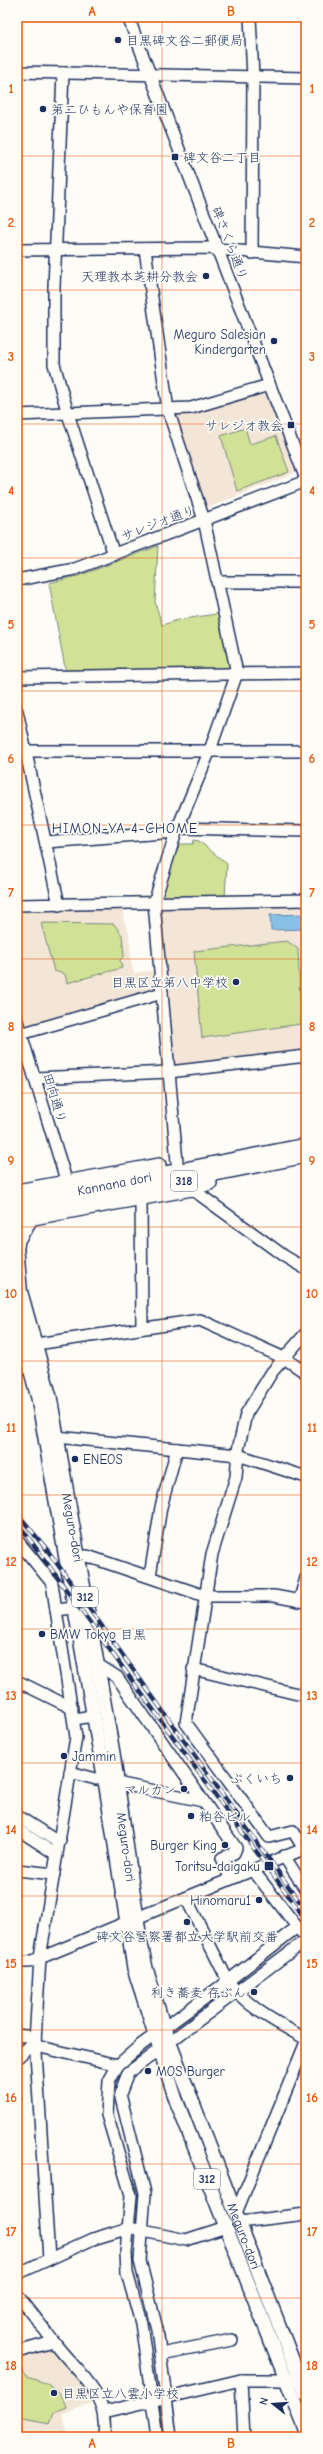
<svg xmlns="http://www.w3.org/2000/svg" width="323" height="2454" font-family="'Comic Neue','Klee One',sans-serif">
	<rect width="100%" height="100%" fill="#fdfcf7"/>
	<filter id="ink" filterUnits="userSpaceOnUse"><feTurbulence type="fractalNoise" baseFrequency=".025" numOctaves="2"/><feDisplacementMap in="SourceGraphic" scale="8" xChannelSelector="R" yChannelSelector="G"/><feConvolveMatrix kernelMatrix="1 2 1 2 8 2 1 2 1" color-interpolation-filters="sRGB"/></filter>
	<g filter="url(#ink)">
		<!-- built -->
		<g fill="#f3e6d7">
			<polygon points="266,390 295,473 205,509 171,413 194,413"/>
			<polygon points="306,906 306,1052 173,1067 159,912 164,907"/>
			<polygon points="124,908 123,919 129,933 131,962 134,973 157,970 158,989 28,1027 24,1025 17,1003 17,910"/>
			<polygon points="51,2346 87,2385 95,2401 62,2415 69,2437 17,2437 17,2356"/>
		</g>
		<!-- green -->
		<g fill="#d1e296" stroke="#76887a">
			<polygon points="245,428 250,444 276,436 289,472 237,491 221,436"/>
			<polygon points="158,546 155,602 162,625 178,620 222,613 231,665 228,669 66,673 49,583 78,576"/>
			<polygon points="194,840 199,841 227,864 225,897 163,899 161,896 178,844 193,844"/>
			<polygon points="41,923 114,924 122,935 124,956 120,960 122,968 67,983 65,974 54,971"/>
			<polygon points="287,941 298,949 301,1024 202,1038 194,951"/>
			<path d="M21 2366 26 2377C45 2382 60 2387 66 2407L54 2412 50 2424 17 2418V2367Z"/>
		</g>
		<!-- water -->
		<polygon fill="#87c1e6" stroke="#5c87b0" points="304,914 305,929 271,930 270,915"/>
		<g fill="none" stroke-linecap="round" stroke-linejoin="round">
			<!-- minor casing -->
			<g stroke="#1b2f5e" stroke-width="14">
				<g id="minor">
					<polyline points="128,17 306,479"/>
					<polyline points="250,17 253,77 252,253"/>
					<polyline points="17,72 306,78"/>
					<polyline points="63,73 54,287 54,364 68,414 114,555"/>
					<polyline points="145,249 168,410 204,520 237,673 210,750 176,832 154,903 177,1162"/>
					<polyline points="17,250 207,248 306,257"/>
					<polyline points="17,415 191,408 269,385"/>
					<polyline points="17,580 75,569 306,481"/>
					<polyline points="217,582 306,582"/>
					<polyline points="17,677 306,673"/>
					<polyline points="17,711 59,905"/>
					<polyline points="17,751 306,751"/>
					<polyline points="178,828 306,831"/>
					<polyline points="46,842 176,832"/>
					<polyline points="17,905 306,900"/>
					<polyline points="17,1021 67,1183"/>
					<polyline points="17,1035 162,993"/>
					<polyline points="35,1078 169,1072 306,1056"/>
					<polyline points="192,1189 284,1256 306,1269"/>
					<polyline points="141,1199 142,1328"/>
					<polyline points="36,1344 200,1320 284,1358 306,1373"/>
					<polyline points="57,1437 238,1455 306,1477"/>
					<polyline points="17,1540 52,1583 56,1610 74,1608"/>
					<polyline points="78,1557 87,1556 205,1596 274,1596 306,1602"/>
					<polyline points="150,1576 161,1507 177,1449"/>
					<polyline points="299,1601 306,1578"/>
					<polyline points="98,1665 117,1677 236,1848 234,1853 222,1858 228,1873 234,1877"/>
					<polyline points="193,1669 306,1696"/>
					<polyline points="17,1681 72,1708"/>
					<polyline points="74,1719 93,1716"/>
					<polyline points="70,1772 96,1779 104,1778"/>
					<polyline points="117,1783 203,1801"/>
					<polyline points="17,1816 55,1840 60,1841"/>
					<polyline points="17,1829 57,1855"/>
					<polyline points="304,1849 293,1831 269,1837 186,1723 212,1554 236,1477 238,1450 246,1414 272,1372 306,1333"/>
					<polyline points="284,1856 306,1890"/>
					<polyline points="17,1870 54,1874"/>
					<polyline points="253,1870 301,1932"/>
					<path d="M186 1898 228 1981C247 2008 278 2023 306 2039"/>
					<polyline points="17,1962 29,1962 40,1958 306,1848"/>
					<polyline points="17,2035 35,2037 49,2259"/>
					<polyline points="36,2046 118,2065"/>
					<polyline points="17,2058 35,2041 40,1958 76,1737 56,1610"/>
					<polyline points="236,2213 306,2042"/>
					<polyline points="240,2222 306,2214"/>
					<polyline points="17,2274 93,2239 129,2228 186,2240 226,2227"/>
					<path d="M17 2295C30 2310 41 2325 53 2341 77 2374 109 2390 104 2437"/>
					<polyline points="17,2352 53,2342"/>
					<polyline points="160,2354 232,2340"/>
					<polyline points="241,2380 244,2437"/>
					<polyline points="104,2412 241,2380 293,2380"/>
					<polyline points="157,2437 141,2323 127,2273 126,2253 131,2195 107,2115 109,2081 118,2065 141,2045 228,1981 297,1927"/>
					<polyline points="171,2437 157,2329 140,2261 145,2193 120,2094 128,2073 306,1940"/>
				</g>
			</g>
			<!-- major casing -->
			<g stroke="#1b2f5e" stroke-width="16">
				<g id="major">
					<polyline points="17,1191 159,1165"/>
					<path id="s1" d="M17 1201 96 1187 306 1145"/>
					<polyline points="17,1210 99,1197 306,1156"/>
					<polyline points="17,1221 192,1189 210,1183"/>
					<polyline points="17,1247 18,1240 31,1219"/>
					<polyline points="17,1251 20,1287"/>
					<path id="s2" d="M17 1279 50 1397 113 1753 140 1939 146 1968 164 2028 306 2395"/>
					<polyline points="17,1320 38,1398 107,1793 134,1968 176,2100 306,2430"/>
				</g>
			</g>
			<!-- minor -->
			<use href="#minor" stroke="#fdfcf7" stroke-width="11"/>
			<!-- major -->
			<use href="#major" stroke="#fdfcf7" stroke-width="13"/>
			<!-- rail casing -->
			<g stroke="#1b2f5e" stroke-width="4.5">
				<g id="rail">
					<polyline points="17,1513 48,1551 299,1901"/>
					<polyline points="17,1522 306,1920"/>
				</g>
			</g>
			<!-- rail -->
			<use href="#rail" stroke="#fdfcf7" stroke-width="3" stroke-dasharray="9" stroke-linecap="butt"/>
		</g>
	</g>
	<!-- grid -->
	<path fill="none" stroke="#e8590c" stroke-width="1" stroke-opacity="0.55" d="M162 17V2437M17 156H306M17 290H306M17 424H306M17 558H306M17 691H306M17 825H306M17 959H306M17 1093H306M17 1227H306M17 1361H306M17 1495H306M17 1629H306M17 1763H306M17 1896H306M17 2030H306M17 2164H306M17 2298H306"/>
	<!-- markers -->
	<g fill="#1b2f5e" stroke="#fdfcf7" stroke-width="1.5">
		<circle cx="118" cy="40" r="4"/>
		<circle cx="43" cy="109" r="4"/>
		<rect x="171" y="153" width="8" height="8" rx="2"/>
		<circle cx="206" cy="276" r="4"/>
		<circle cx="274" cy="341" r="4"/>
		<rect x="287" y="421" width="8" height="8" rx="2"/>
		<circle cx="236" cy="982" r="4"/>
		<circle cx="75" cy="1459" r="4"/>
		<circle cx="42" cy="1634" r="4"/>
		<circle cx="64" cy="1756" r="4"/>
		<circle cx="290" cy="1778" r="4"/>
		<circle cx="184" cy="1789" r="4"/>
		<circle cx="191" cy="1816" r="4"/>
		<circle cx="225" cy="1845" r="4"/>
		<rect x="264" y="1861" width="10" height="10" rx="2"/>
		<circle cx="259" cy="1900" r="4"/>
		<circle cx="187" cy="1922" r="4"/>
		<circle cx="254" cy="1992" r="4"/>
		<circle cx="148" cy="2071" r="4"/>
		<circle cx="54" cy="2393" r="4"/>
	</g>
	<g text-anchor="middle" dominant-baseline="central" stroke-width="3.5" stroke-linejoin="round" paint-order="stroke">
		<!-- shield labels -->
		<g fill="#fdfcf7" stroke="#5f6c8c" stroke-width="1">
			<rect x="171" y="1171" width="26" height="20" rx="3"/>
			<rect x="72" y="1587" width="26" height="20" rx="3"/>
			<rect x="194" y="2169" width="26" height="20" rx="3"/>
		</g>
		<g font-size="12" font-weight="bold" fill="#1b2f5e">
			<text x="184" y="1181">318</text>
			<text x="85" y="1597">312</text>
			<text x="207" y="2179">312</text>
		</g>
		<!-- poi labels -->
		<g font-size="13" fill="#1b2f5e" stroke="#fdfcf7" text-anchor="end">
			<text x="126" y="40" text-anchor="start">目黒碑文谷二郵便局</text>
			<text x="51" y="109" text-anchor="start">第二ひもんや保育園</text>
			<text x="183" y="157" text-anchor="start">碑文谷二丁目</text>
			<text x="198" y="276">天理教本芝耕分教会</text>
			<text x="266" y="334">Meguro Salesian<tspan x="266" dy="15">Kindergarten</tspan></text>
			<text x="283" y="425">サレジオ教会</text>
			<text x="228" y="982">目黒区立第八中学校</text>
			<text x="83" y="1459" text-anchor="start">ENEOS</text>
			<text x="50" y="1634" text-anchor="start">BMW Tokyo 目黒</text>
			<text x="72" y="1756" text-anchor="start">Jammin</text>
			<text x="282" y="1778">ぷくいち</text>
			<text x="176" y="1789">マルカン</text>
			<text x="199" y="1816" text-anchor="start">粕谷ビル</text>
			<text x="217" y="1845">Burger King</text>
			<text x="260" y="1866">Toritsu-daigaku</text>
			<text x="251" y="1900">Hinomaru1</text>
			<text x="187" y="1936" text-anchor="middle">碑文谷警察署都立大学駅前交番</text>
			<text x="246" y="1992">利き蕎麦 存ぶん</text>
			<text x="156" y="2071" text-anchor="start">MOS Burger</text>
			<text x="62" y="2393" text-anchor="start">目黒区立八雲小学校</text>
		</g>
		<!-- street labels -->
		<g font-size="13" fill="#1b2f5e" stroke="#fdfcf7">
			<text transform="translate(230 243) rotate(69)">碑さくら通り</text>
			<text transform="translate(158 523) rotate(-21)">サレジオ通り</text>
			<text transform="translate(55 1098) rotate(73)">田向通り</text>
			<text stroke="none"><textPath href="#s1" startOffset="99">Kannana dori</textPath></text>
			<text stroke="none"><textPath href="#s2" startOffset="255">Meguro-dori</textPath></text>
			<text stroke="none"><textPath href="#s2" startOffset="579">Meguro-dori</textPath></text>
			<text stroke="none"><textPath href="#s2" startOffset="987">Meguro-dori</textPath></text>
		</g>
		<!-- neighbourhood labels -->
		<g font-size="14" letter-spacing="1" fill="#1b2f5e" stroke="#fdfcf7">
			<text x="125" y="828">HIMON-YA 4-CHOME</text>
		</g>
	</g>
	<!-- margin -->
	<rect width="323" height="2454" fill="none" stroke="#fdfcf7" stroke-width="44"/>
	<!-- north arrow -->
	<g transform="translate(273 2404) rotate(287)" stroke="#fdfcf7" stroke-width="3" paint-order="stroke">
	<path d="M0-3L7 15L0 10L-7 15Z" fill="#1b2f5e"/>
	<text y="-6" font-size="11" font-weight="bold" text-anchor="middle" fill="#1b2f5e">N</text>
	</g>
	<rect x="22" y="22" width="279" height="2410" fill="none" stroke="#e8590c" stroke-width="1.5"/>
	<g font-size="13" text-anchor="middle" font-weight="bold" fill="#e8590c">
		<text x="92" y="16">A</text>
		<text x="231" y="16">B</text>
		<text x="11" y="93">1</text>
		<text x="312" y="93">1</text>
		<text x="11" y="227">2</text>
		<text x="312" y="227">2</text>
		<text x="11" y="361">3</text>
		<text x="312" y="361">3</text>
		<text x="11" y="495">4</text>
		<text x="312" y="495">4</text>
		<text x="11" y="629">5</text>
		<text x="312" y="629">5</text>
		<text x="11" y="763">6</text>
		<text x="312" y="763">6</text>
		<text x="11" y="897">7</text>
		<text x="312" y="897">7</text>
		<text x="11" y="1031">8</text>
		<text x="312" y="1031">8</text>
		<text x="11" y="1165">9</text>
		<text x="312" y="1165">9</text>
		<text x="11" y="1298">10</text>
		<text x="312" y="1298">10</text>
		<text x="11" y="1432">11</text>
		<text x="312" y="1432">11</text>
		<text x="11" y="1566">12</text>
		<text x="312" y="1566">12</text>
		<text x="11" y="1700">13</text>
		<text x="312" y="1700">13</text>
		<text x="11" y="1834">14</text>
		<text x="312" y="1834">14</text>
		<text x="11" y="1968">15</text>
		<text x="312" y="1968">15</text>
		<text x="11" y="2102">16</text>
		<text x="312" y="2102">16</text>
		<text x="11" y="2236">17</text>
		<text x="312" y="2236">17</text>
		<text x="11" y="2370">18</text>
		<text x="312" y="2370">18</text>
		<text x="92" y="2448">A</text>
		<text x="231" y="2448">B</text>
	</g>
</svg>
